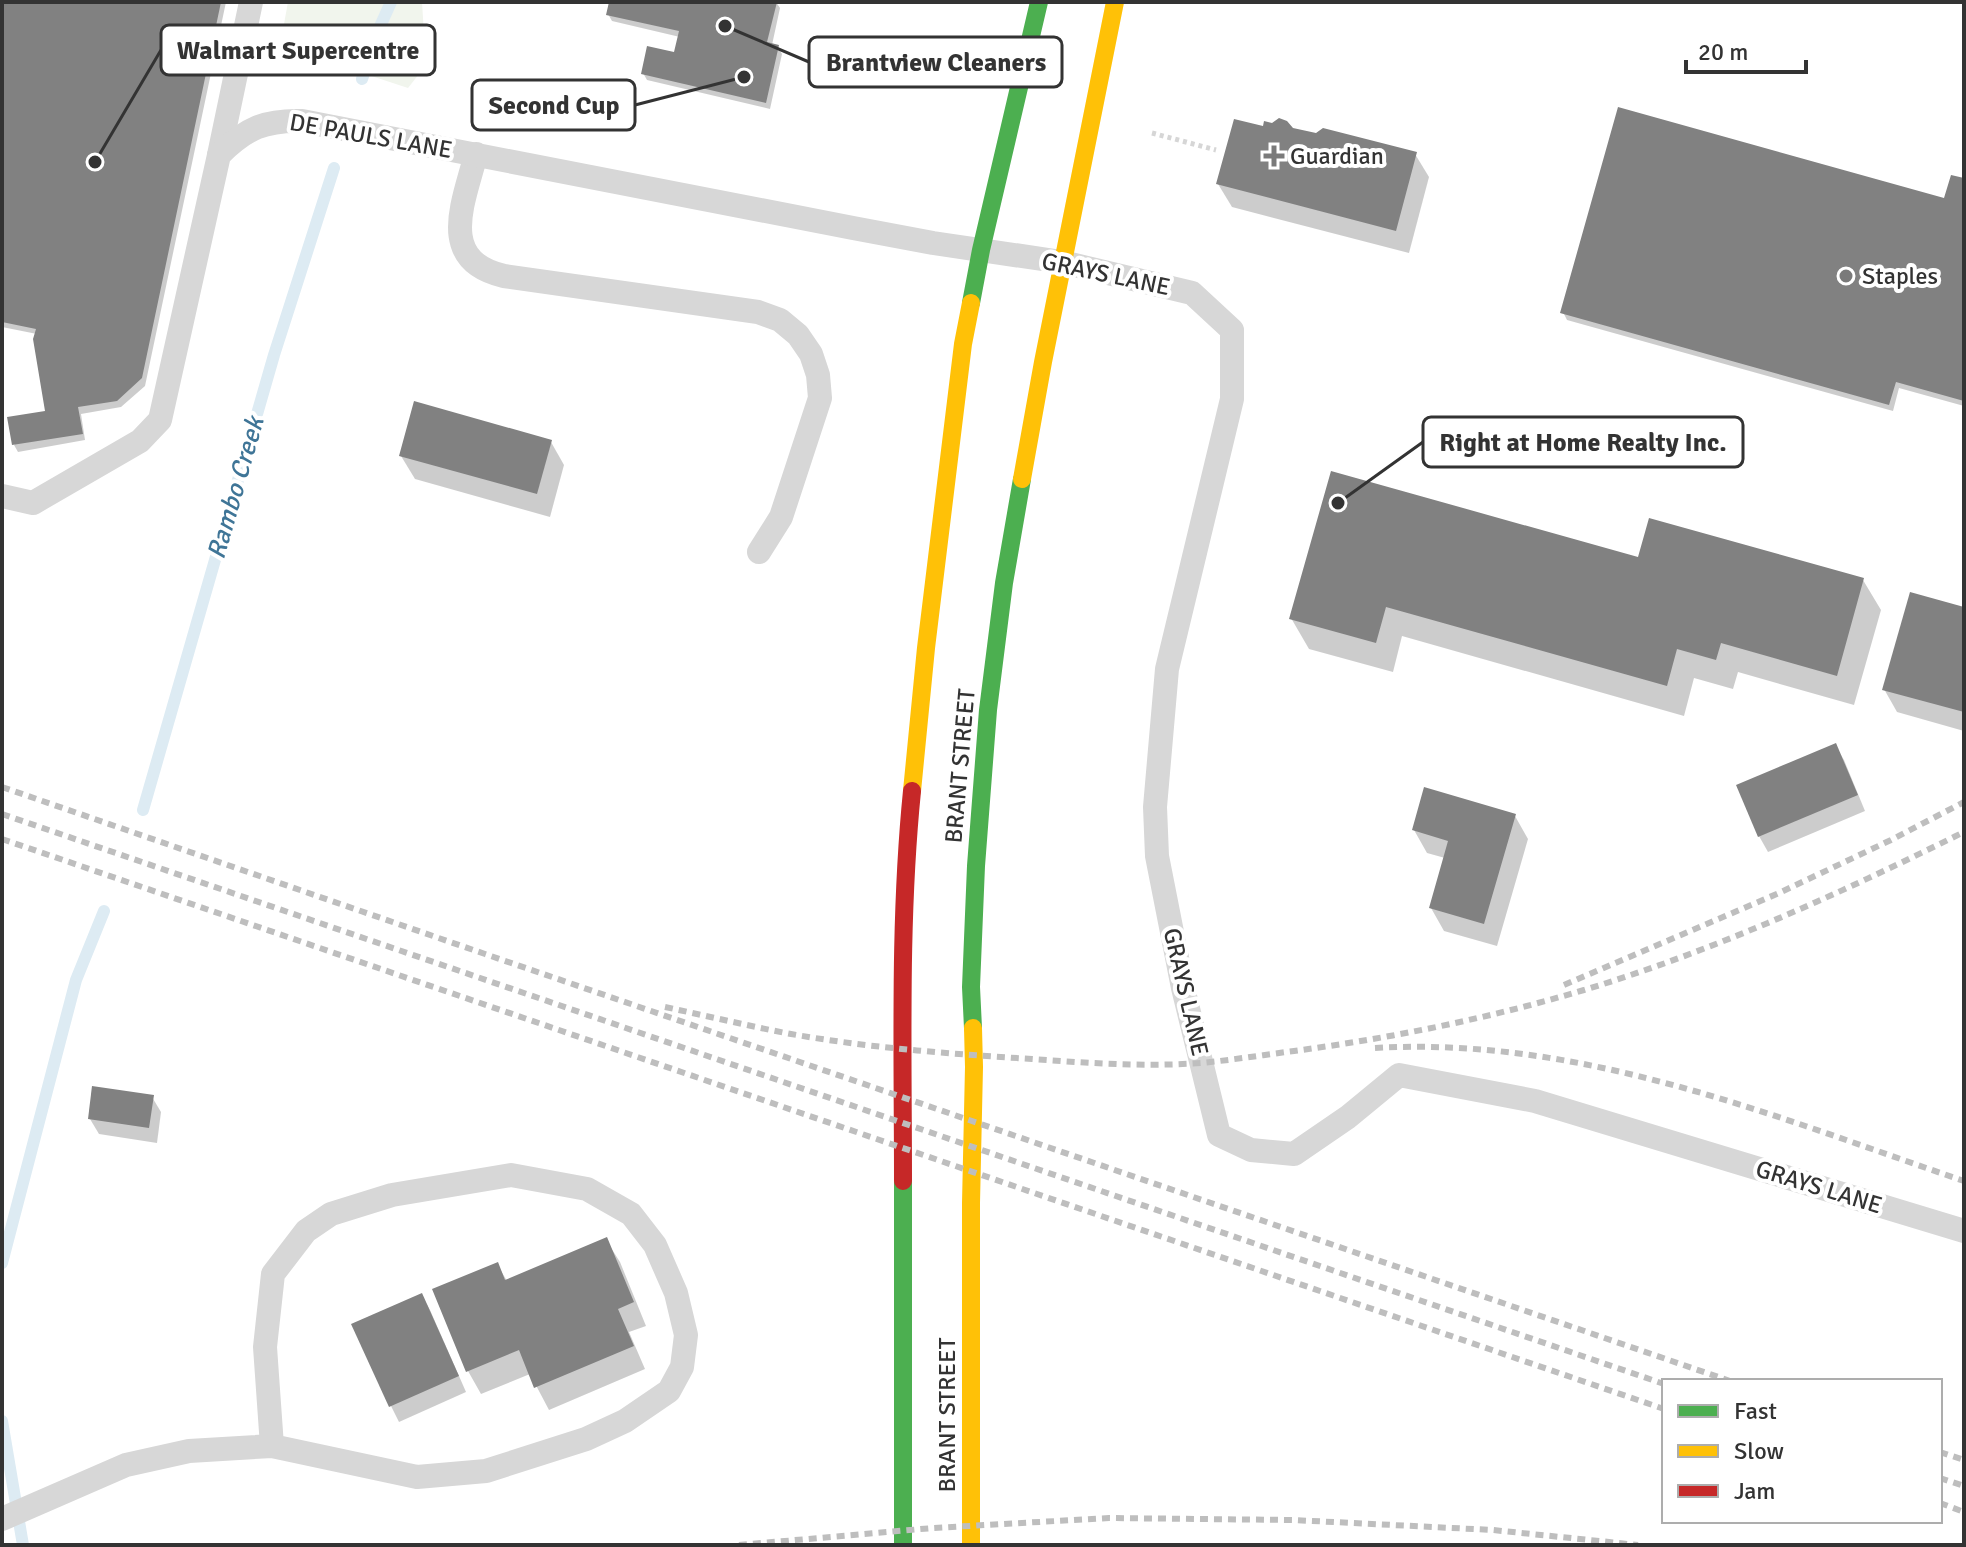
<svg xmlns="http://www.w3.org/2000/svg" width="1966" height="1547" font-family="Signika,sans-serif">
	<rect width="100%" height="100%" fill="#fff"/>
	<!-- green -->
	<polygon fill="#f1f5ed" points="288,2 422,2 426,65 408,88 280,46"/>
	<!-- shadow -->
	<g fill="#0003">
		<polygon points="2,2 226,2 145,386 121,407 81,414 85,440 18,452 14,445 48,412 37,334 2,327"/>
		<polygon points="611,2 776,2 780,8 772,45 778,47 782,54 770,109 647,80 643,73 675,55 680,37 612,21 608,14"/>
		<polygon points="1264,129 1415,154 1429,177 1409,253 1232,207 1218,184"/>
		<polygon points="1964,180 1964,406 1899,388 1893,411 1567,320 1563,312 1945,201"/>
		<polygon points="551,442 564,465 550,517 415,479 401,456"/>
		<polygon points="1639,560 1863,580 1881,610 1854,705 1738,672 1733,689 1694,678 1684,716 1402,636 1393,672 1309,649 1291,618"/>
		<polygon points="1964,609 1964,731 1897,712 1884,689"/>
		<polygon points="1835,745 1844,760 1865,811 1768,852 1759,836"/>
		<polygon points="1515,816 1528,839 1497,946 1444,931 1431,908 1445,858 1427,853 1414,830"/>
		<polygon points="152,1097 161,1112 157,1143 99,1134 90,1119"/>
		<polygon points="606,1240 620,1262 646,1326 629,1332 645,1369 549,1410 530,1374 481,1394 468,1371 435,1291 497,1264 507,1281"/>
		<polygon points="422,1295 430,1310 466,1392 399,1422 391,1406 354,1325"/>
	</g>
	<g fill="none" stroke-linecap="round" stroke-linejoin="round">
		<!-- stream -->
		<g stroke="#ddebf3" stroke-width="12">
			<polyline points="362,79 378,31 391,2"/>
			<polyline points="143,810 274,355 334,168"/>
			<polyline points="2,1263 76,980 104,911"/>
			<polyline points="2,1421 23,1545"/>
		</g>
	</g>
	<!-- building -->
	<g fill="#818181">
		<polygon points="2,2 221,2 142,378 117,401 78,407 83,434 12,445 7,417 45,411 33,339 36,329 2,322"/>
		<polygon points="609,2 777,2 767,42 779,45 766,103 641,74 647,46 674,52 679,31 606,15"/>
		<polygon points="1618,107 1944,198 1951,175 1964,178 1964,401 1896,382 1889,405 1560,313"/>
		<polygon points="1279,118 1287,121 1293,128 1316,133 1323,128 1417,152 1396,231 1216,184 1234,119 1263,126 1264,121 1272,123"/>
		<polygon points="414,401 552,440 537,494 399,456"/>
		<polygon points="1331,471 1638,557 1649,518 1864,578 1837,676 1721,643 1716,660 1677,649 1667,686 1386,607 1376,643 1289,619"/>
		<polygon points="1910,592 1964,607 1964,712 1882,690"/>
		<polygon points="1836,743 1858,795 1758,837 1736,785"/>
		<polygon points="1424,787 1516,814 1484,924 1429,908 1448,841 1412,830"/>
		<polygon points="92,1086 154,1095 149,1128 88,1119"/>
		<polygon points="607,1237 634,1302 618,1309 634,1346 534,1388 519,1350 466,1372 432,1289 498,1262 505,1280"/>
		<polygon points="422,1293 459,1376 389,1407 351,1324"/>
	</g>
	<g fill="none" stroke-linecap="round" stroke-linejoin="round">
		<!-- path -->
		<polyline stroke="#d6d6d6" stroke-width="5" stroke-dasharray="4 4" stroke-linecap="butt" points="1152,133 1216,150"/>
		<!-- lane -->
		<g stroke="#d7d7d7" stroke-width="24">
			<path d="M476 154C464 202 436 260 504 276L758 312 780 320 798 335 811 354 818 375 820 398 781 517 759 552"/>
			<polyline points="219,155 251,2"/>
			<path d="M2 496 33 503 140 441 160 420 219 155C246 128 265 120 302 121L853 228 933 243 1062 262 1192 293 1232 330V399L1167 669 1155 807 1157 856 1183 988 1219 1135 1251 1150 1294 1154 1348 1117 1399 1075 1535 1101 1964 1231"/>
			<polyline points="2,1519 126,1465 189,1451 272,1446 417,1477 486,1471 586,1439 625,1421 669,1391 682,1367 686,1335 676,1293 655,1245 631,1214 587,1189 511,1175 392,1195 331,1214 306,1231 273,1274 265,1347 272,1446"/>
		</g>
		<!-- fast -->
		<g stroke="#4caf50" stroke-width="18">
			<polyline points="971,303 981,250 1039,2"/>
			<polyline points="973,1028 971,987 976,866 988,710 1004,583 1022,479"/>
			<polyline points="903,1181 903,1545"/>
		</g>
		<!-- slow -->
		<g stroke="#ffc107" stroke-width="18">
			<polyline points="1022,479 1043,362 1115,2"/>
			<polyline points="912,791 926,648 963,344 971,303"/>
			<polyline points="971,1545 971,1203 974,1067 973,1028"/>
		</g>
		<!-- jam -->
		<path stroke="#c62828" stroke-width="18" d="M903 1181C903 1051 899 921 912 791"/>
		<!-- rail -->
		<g stroke="#bebebe" stroke-width="6" stroke-dasharray="8 6" stroke-linecap="butt">
			<polyline points="2,787 485,954 1730,1381"/>
			<polyline points="2,814 1664,1384"/>
			<polyline points="2,839 1664,1409"/>
			<polyline points="1564,985 1779,893 1891,840 1964,802"/>
			<path d="M665 1007C707 1016 749 1026 791 1034 870 1048 952 1054 1032 1059 1088 1063 1145 1067 1201 1063 1232 1060 1263 1055 1294 1051 1392 1038 1490 1018 1584 990 1716 950 1841 893 1964 832"/>
			<path d="M1375 1048C1581 1036 1773 1116 1964 1181"/>
			<polyline points="1940,1452 1964,1460"/>
			<polyline points="1940,1478 1964,1486"/>
			<polyline points="1940,1503 1964,1512"/>
			<polyline points="739,1545 933,1528 1109,1518 1293,1520 1493,1530 1638,1545"/>
		</g>
	</g>
	<!-- markers -->
	<g fill="#7a7a7a" stroke="#fff" stroke-width="3">
		<path d="M1270 144h8v8h8v8h-8v8h-8v-8h-8v-8h8z"/>
		<circle cx="1846" cy="276" r="8"/>
	</g>
	<g text-anchor="middle" dominant-baseline="central" stroke-width="8" stroke-linejoin="round" paint-order="stroke">
		<!-- street labels -->
		<g font-size="24" fill="#333" stroke="#fff">
			<text transform="translate(371 136) rotate(10)">DE PAULS LANE</text>
			<text transform="translate(1106 274) rotate(12)">GRAYS LANE</text>
			<text transform="translate(960 766) rotate(-85)">BRANT STREET</text>
			<text transform="translate(1186 992) rotate(77)">GRAYS LANE</text>
			<text transform="translate(1819 1187) rotate(17)">GRAYS LANE</text>
			<text transform="translate(947 1415) rotate(-90)">BRANT STREET</text>
		</g>
		<!-- poi labels -->
		<g font-size="24" fill="#333" stroke="#fff" text-anchor="start">
			<text x="1290" y="156">Guardian</text>
			<text x="1862" y="276">Staples</text>
		</g>
		<!-- water labels -->
		<g font-size="26" font-style="italic" fill="#3f7597" stroke="#fff">
			<text transform="translate(236 488) rotate(-74)">Rambo Creek</text>
		</g>
	</g>
	<!-- callouts -->
	<path fill="none" stroke="#333" stroke-width="3" d="M95 162L161 50M725 26L809 62M744 77L635 105M1338 503L1423 442"/>
	<g fill="#333" stroke="#fff" stroke-width="3">
		<circle cx="95" cy="162" r="8"/>
		<circle cx="725" cy="26" r="8"/>
		<circle cx="744" cy="77" r="8"/>
		<circle cx="1338" cy="503" r="8"/>
	</g>
	<g fill="#fff" stroke="#333" stroke-width="3">
		<rect x="161" y="25" width="274" height="50" rx="8"/>
		<rect x="809" y="37" width="253" height="50" rx="8"/>
		<rect x="472" y="80" width="163" height="50" rx="8"/>
		<rect x="1423" y="417" width="320" height="50" rx="8"/>
	</g>
	<g font-size="26" text-anchor="middle" font-weight="bold" fill="#333">
		<text x="298" y="59">Walmart Supercentre</text>
		<text x="936" y="71">Brantview Cleaners</text>
		<text x="554" y="114">Second Cup</text>
		<text x="1583" y="451">Right at Home Realty Inc.</text>
	</g>
	<!-- border -->
	<rect width="1966" height="1547" fill="none" stroke="#333333" stroke-width="8"/>
	<!-- legend -->
	<rect x="1662" y="1379" width="280" height="144" fill="#ffffff" stroke="#adadad" stroke-width="2"/>
	<rect x="1678" y="1405" width="40" height="12" fill="#4caf50" stroke="#adadad" stroke-width="2"/>
	<text x="1734" y="1419" font-size="24" fill="#333333">Fast</text>
	<rect x="1678" y="1445" width="40" height="12" fill="#ffc107" stroke="#adadad" stroke-width="2"/>
	<text x="1734" y="1459" font-size="24" fill="#333333">Slow</text>
	<rect x="1678" y="1485" width="40" height="12" fill="#c62828" stroke="#adadad" stroke-width="2"/>
	<text x="1734" y="1499" font-size="24" fill="#333333">Jam</text>
	<!-- scale -->
	<path d="M1686 60v12h120v-12" fill="none" stroke="#333333" stroke-width="4"/>
	<text x="1698" y="60" font-size="24" fill="#333333" stroke="#ffffff" stroke-width="6" paint-order="stroke">20 m</text>
</svg>
